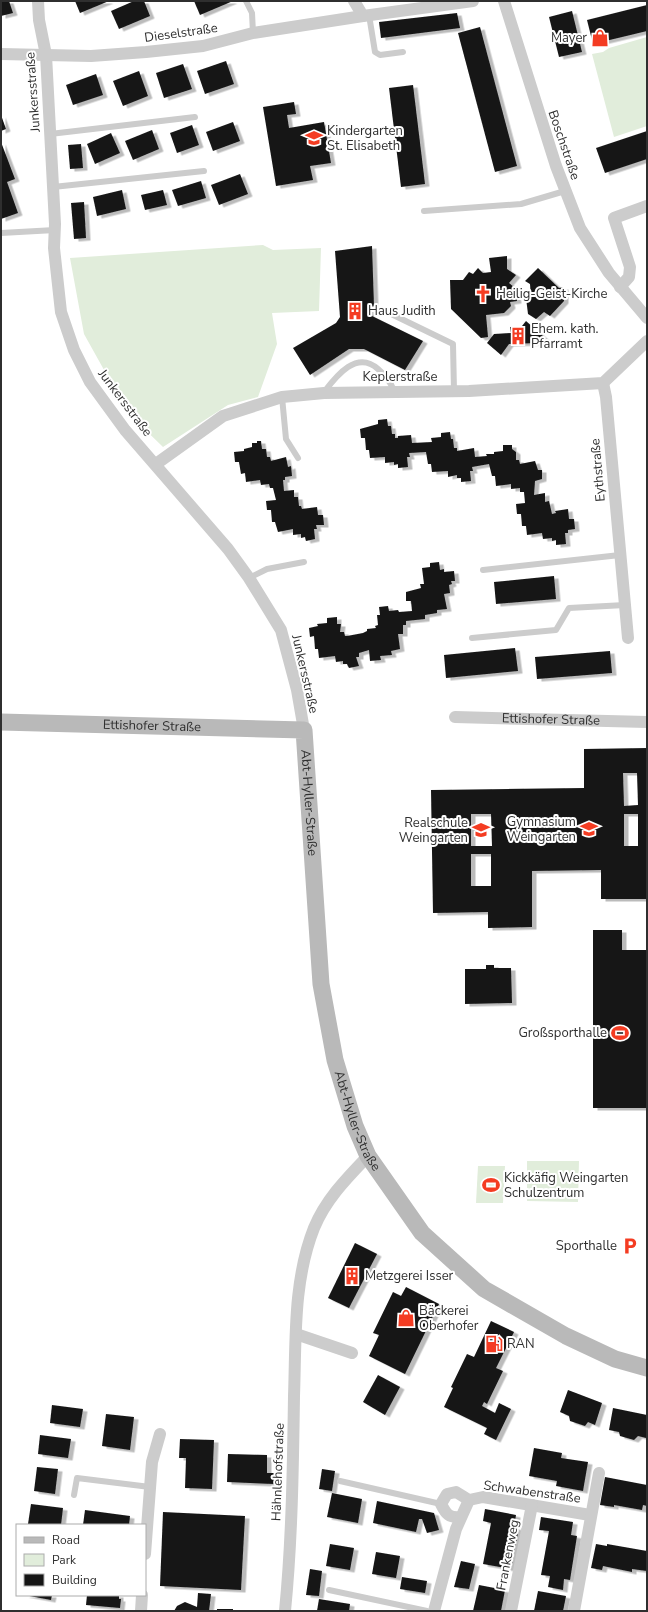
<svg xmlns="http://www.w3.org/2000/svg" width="648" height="1612" font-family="'Nunito Sans',sans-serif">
	<defs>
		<filter id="shadow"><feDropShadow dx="4.5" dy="2.5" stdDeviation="0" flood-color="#0004"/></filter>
	</defs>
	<rect width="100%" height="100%" fill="#fff"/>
	<!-- green -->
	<g fill="#e1eddb">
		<polygon points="647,37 647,126 614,137 592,54 603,52 609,48"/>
		<polygon points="263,245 273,250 321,248 319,311 272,313 277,344 258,397 228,405 163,447 128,413 84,334 70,258"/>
		<polygon points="527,1161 579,1161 578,1202 527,1201"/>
		<polygon points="478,1166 505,1166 503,1203 476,1203"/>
	</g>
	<!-- building -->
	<g fill="#161616" fill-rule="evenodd" filter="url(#shadow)">
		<polygon points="1,1 9,1 13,13 1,16"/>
		<polygon points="75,1 109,1 80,13"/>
		<polygon points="134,1 144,1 150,16 119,29 111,11"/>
		<polygon points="194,1 233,1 200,15"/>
		<polygon points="647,5 647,31 593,44 587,20"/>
		<polygon points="572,11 582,52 559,57 549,17"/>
		<polygon points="457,13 460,28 381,38 379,22"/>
		<polygon points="480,27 517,166 495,172 458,33"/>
		<polygon points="226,61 234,84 205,94 197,71"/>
		<polygon points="183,64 192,89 164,98 156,73"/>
		<polygon points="139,71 148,96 123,106 113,81"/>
		<polygon points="96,74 103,95 73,105 66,85"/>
		<polygon points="413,85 425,184 401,187 389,88"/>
		<polygon points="294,102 296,114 287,115 289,128 324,122 331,163 310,166 313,180 276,186 263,107"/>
		<polygon points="1,115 6,129 1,131"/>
		<polygon points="233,122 240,141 213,151 206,132"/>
		<polygon points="192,125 199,145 177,153 170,133"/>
		<polygon points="152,130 159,149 133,160 125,141"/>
		<polygon points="647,131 647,159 605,173 596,148"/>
		<polygon points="111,133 120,153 95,164 87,144"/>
		<polygon points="1,142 15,179 7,182 18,213 1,219"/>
		<polygon points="81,144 83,168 70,169 68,145"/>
		<polygon points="240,174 248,194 219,205 211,185"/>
		<polygon points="201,181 206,198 178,206 172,190"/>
		<polygon points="122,190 126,209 97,216 93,197"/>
		<polygon points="163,190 167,205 145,210 141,195"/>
		<polygon points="84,202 86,238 74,239 71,203"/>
		<polygon points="372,246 374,306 369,307 370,315 423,341 405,370 364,349 349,349 310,375 293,348 336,323 340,317 335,251"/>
		<polygon points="507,256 507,269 516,275 509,283 515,288 517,301 510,302 511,306 504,313 486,315 488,337 481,338 451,309 450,280 463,280 469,272 473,274 478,268 483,273 491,272 489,258"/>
		<polygon points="538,268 559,288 564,287 564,301 550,316 544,312 536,319 528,314 526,298 531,298 530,284 525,281"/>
		<polygon points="526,321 545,338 539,343 509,344 501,355 487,343 494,334 511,333 510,327 522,326"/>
		<polygon points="387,419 388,426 391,426 392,434 395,434 395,438 398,438 398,436 411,435 412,443 432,442 431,438 441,437 441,433 450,432 451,439 453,439 454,448 457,448 457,451 474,448 475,457 487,456 486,454 494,454 494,452 503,451 503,445 512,445 512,449 516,452 516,460 519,460 520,464 535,461 538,470 542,470 542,479 535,481 534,495 545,493 545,502 549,501 552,514 556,513 555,511 568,509 569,519 574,519 575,529 568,530 568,533 565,533 566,544 556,545 556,540 552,541 552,538 543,539 542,533 527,535 526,526 522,526 521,514 517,514 516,504 525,503 524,492 520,492 520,488 511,489 511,484 496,486 495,476 492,476 489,464 472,467 473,471 470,471 471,481 461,482 461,478 457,478 457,475 448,477 448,471 432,472 431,464 428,464 426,452 409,453 410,457 407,457 408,467 398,468 398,464 394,465 394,462 385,463 385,457 370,458 369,450 366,450 365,438 361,438 360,429 378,424 378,420"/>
		<polygon points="257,441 261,441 262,449 266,449 267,457 270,457 271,461 286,457 288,467 291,466 292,476 285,477 285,480 283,480 284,491 294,490 294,497 298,497 299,506 301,506 302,509 317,507 318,515 323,515 324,525 316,525 317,529 314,529 315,539 306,541 305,537 301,538 301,534 293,535 293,529 278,532 275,522 272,522 271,510 267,510 266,501 276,500 273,488 270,488 269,484 261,485 260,480 246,482 245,473 241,474 239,462 235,462 234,452 244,451 244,449 252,447 252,443 257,443"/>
		<polygon points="439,562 440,570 444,569 444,572 454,571 455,581 451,581 452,584 449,585 450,593 444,594 447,609 437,610 437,613 425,615 425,619 406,621 406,625 403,625 403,634 398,634 400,649 391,651 392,655 380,656 381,660 370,661 369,650 359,653 359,657 356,657 359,666 349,668 347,664 343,664 343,661 336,662 335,656 319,658 318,649 315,649 314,636 310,637 309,628 318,626 317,624 327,623 327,618 337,617 337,624 341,624 340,632 344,632 345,636 347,636 363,633 367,631 367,629 376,628 375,626 378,625 377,615 380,615 379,607 388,606 389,611 398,610 399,612 412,611 411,601 406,601 406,592 421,588 420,584 424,584 422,568 430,567 430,563"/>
		<polygon points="554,576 556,599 496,604 494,582"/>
		<polygon points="515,648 518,671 446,678 444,655"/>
		<polygon points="610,651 612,673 537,679 535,657"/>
		<path d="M647 748V899H601V870L532 871V927L488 928V912L433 913 431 790 584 788V749ZM623 773H637L638 805 624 806ZM471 814H491L492 846H471ZM624 814H638V846H624ZM471 854H491V886H471Z"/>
		<polygon points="593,930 622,930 622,950 647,950 647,1108 593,1108"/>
		<polygon points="486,965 494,965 494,968 511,968 512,1003 465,1004 465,969 486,969"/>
		<polygon points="355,1243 377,1254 349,1308 328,1298"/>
		<polygon points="406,1287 439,1304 405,1374 369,1356 379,1335 373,1333 393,1292 401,1296"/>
		<polygon points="491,1321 514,1332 496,1368 503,1371 487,1404 484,1402 482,1406 495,1413 499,1403 511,1409 496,1440 484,1434 487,1428 444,1407 453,1388 451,1387 467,1354 474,1357"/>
		<polygon points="378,1375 400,1387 385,1415 363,1402"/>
		<polygon points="568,1390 602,1403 595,1425 588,1422 585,1426 570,1421 569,1416 560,1412"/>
		<polygon points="52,1405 83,1409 80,1427 50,1423"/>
		<polygon points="613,1408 647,1415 646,1438 638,1436 634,1440 620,1436 619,1432 609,1430"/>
		<polygon points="106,1414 134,1417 130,1450 102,1446"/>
		<polygon points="40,1435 71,1439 68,1458 38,1454"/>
		<polygon points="180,1439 214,1440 212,1489 185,1488 186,1458 179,1458"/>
		<polygon points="534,1448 562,1453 561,1458 588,1462 583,1491 556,1486 557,1481 529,1476"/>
		<polygon points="228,1454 267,1455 267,1473 274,1473 274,1484 227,1482"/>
		<polygon points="37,1467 58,1469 55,1494 34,1491"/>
		<polygon points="322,1469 335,1471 332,1491 319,1489"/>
		<polygon points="605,1477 647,1485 647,1506 643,1505 642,1510 614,1505 614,1507 600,1505"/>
		<polygon points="332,1493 362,1499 358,1523 327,1517"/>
		<polygon points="377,1501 434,1513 439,1530 427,1533 422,1519 419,1519 416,1532 373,1523"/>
		<polygon points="31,1504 63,1508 61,1525 28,1524"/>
		<polygon points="485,1509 516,1515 514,1527 519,1528 511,1569 483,1564 491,1523 483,1521"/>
		<polygon points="85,1510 130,1516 129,1525 83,1525"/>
		<polygon points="163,1512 245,1516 241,1590 160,1586"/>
		<polygon points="541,1517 573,1522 571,1535 577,1536 570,1580 564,1579 563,1590 548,1587 550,1576 541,1575 549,1531 539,1530"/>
		<polygon points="330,1544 354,1548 350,1570 326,1566"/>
		<polygon points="596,1544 607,1546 607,1544 647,1551 647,1571 632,1569 632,1572 603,1566 602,1570 591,1568"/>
		<polygon points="376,1552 400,1556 396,1578 372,1574"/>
		<polygon points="461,1561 475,1564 469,1589 454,1587"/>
		<polygon points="310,1569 322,1571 319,1596 306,1595"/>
		<polygon points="402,1577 427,1581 425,1593 400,1589"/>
		<polygon points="479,1585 505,1590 501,1611 473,1611"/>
		<polygon points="538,1591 566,1596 563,1611 534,1611"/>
		<polygon points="198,1593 211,1594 209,1611 174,1611 177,1606 185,1602 197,1607"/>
		<polygon points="24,1595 52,1595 51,1600"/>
		<polygon points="87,1595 119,1595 119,1599 121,1599 120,1608 86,1605"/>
		<polygon points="319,1599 350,1604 349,1611 317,1611"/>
		<rect x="217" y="1609" width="16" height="2"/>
	</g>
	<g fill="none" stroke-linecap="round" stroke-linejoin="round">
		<!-- lane -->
		<g stroke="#ccc" stroke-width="6">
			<polyline points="246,1 252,13 253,33"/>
			<polyline points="369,15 375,52 380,55 403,52"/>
			<polyline points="50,134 195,117"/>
			<polyline points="53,187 204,171"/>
			<polyline points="424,211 521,204 565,191"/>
			<polyline points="1,233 55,230"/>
			<polyline points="383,310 453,344 454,391"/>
			<path d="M324 392C337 375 357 350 378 369 386 376 390 381 394 391"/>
			<polyline points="282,397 286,439 298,458"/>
			<polyline points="483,570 620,555"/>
			<polyline points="249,578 267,569 304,562"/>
			<polyline points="472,638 556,630 569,608 625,605"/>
			<polyline points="340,1481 441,1504"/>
			<polyline points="74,1495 77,1478 150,1487"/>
			<polyline points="329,1590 427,1611"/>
		</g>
		<!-- street -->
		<g stroke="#ccc" stroke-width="12">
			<polyline points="38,1 39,20 46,55 55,224 54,248 61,312 74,350 90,382 125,430 228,549 249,578 281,630 297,690 304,730"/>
			<polyline points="354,1 363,16 473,1"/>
			<polyline points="504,1 556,166 580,228 609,273 647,318"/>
			<polyline points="1,54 91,56 146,52 203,46 253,33 363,16"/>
			<polyline points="620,287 629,277 630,267 614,218 647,206"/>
			<polyline points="603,383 606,397 628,638"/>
			<polyline points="156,464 223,416 282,397 324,393 469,391 603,383 647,341"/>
			<path id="s1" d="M455 717 647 722"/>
			<polyline points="296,1334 352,1353"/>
			<path d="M460 1517C449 1518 446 1514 441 1504L447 1494 456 1492 469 1500 483 1497 590 1515"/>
			<polyline points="145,1554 152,1462 160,1434"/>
			<polyline points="141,1611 142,1595"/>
			<path d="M285 1611C292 1540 293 1467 294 1396 296 1340 293 1281 314 1228 326 1199 347 1178 368 1156"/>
			<polyline points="434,1611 456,1529 469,1500"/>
			<polyline points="511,1611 532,1505"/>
			<polyline points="574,1611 599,1473"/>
		</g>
		<!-- secondary -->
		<path stroke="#b9b9b9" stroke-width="17" id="s2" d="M1 722 304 730 321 984 335 1060 355 1126 368 1156 422 1233 484 1289 566 1336 615 1359 647 1368"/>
	</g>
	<!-- icons -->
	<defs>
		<g id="shop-bare" transform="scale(1.38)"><path d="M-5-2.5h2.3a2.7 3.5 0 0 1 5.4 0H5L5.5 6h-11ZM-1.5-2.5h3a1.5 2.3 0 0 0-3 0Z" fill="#f43c22" stroke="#fff" stroke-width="2.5" paint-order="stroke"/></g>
		<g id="school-bare" transform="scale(1.38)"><path d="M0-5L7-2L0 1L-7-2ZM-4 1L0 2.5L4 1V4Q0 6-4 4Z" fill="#f43c22" stroke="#fff" stroke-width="2.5" paint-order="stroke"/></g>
		<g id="church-bare" transform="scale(1.38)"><path d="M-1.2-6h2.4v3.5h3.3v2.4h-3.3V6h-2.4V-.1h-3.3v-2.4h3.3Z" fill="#f43c22" stroke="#fff" stroke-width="2.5" paint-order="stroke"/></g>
		<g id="building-bare" transform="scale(1.38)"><path d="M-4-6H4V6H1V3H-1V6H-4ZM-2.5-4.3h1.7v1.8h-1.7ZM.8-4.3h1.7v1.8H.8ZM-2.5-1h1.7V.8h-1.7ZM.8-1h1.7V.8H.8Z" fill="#f43c22" stroke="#fff" stroke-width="2.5" paint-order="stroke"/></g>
		<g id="stadium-bare" transform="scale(1.38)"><path d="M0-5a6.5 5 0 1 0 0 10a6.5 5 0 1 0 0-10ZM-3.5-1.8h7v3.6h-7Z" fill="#f43c22" stroke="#fff" stroke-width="2.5" paint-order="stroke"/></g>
		<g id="parking-bare" transform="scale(1.38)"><path d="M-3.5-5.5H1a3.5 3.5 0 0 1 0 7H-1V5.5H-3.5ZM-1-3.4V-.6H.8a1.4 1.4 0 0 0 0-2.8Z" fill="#f43c22" stroke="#fff" stroke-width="2.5" paint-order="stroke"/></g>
		<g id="fuel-bare" transform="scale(1.38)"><path d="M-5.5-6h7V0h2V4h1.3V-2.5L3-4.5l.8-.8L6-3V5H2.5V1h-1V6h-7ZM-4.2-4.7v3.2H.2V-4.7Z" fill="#f43c22" stroke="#fff" stroke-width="2.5" paint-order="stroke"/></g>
	</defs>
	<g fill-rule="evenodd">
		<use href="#shop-bare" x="600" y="38"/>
		<use href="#school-bare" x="314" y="138"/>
		<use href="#church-bare" x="483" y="294"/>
		<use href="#building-bare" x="355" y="311"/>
		<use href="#building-bare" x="518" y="336"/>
		<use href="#school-bare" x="589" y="829"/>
		<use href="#school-bare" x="481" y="830"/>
		<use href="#stadium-bare" x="620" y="1033"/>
		<use href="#stadium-bare" x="491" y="1185"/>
		<use href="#parking-bare" x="630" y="1246"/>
		<use href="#building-bare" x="352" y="1276"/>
		<use href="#shop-bare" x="406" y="1318"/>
		<use href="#fuel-bare" x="494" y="1344"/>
	</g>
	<g text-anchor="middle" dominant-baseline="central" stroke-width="4" stroke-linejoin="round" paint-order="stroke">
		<!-- street labels -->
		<g font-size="13" fill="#2f2f2f" stroke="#fff">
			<text transform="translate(181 33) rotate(-8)">Dieselstraße</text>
			<text transform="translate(33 92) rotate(-94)">Junkersstraße</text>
			<text transform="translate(564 145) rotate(71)">Boschstraße</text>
			<text x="400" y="377">Keplerstraße</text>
			<text transform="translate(125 403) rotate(53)">Junkersstraße</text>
			<text transform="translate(598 470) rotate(-95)">Eythstraße</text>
			<text transform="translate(305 674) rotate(77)">Junkersstraße</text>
			<text stroke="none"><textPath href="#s1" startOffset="96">Ettishofer Straße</textPath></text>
			<text stroke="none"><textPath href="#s2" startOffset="151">Ettishofer Straße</textPath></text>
			<text stroke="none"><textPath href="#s2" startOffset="376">Abt-Hyller-Straße</textPath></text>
			<text stroke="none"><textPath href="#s2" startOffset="700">Abt-Hyller-Straße</textPath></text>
			<text transform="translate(278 1472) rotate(-88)">Hähnlehofstraße</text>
			<text transform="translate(532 1492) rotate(8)">Schwabenstraße</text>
			<text transform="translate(508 1555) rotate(-79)">Frankenweg</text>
		</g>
		<!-- poi labels -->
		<g font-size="13" fill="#2f2f2f" stroke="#fff" text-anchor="start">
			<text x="587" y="38" text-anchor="end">Mayer</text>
			<text x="327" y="131">Kindergarten<tspan x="327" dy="15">St. Elisabeth</tspan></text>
			<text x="496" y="294">Heilig-Geist-Kirche</text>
			<text x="368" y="311">Haus Judith</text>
			<text x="531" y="329">Ehem. kath.<tspan x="531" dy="15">Pfarramt</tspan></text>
			<text x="576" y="822" text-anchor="end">Gymnasium<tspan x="576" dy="15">Weingarten</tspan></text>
			<text x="468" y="823" text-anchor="end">Realschule<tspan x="468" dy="15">Weingarten</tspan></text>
			<text x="607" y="1033" text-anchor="end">Großsporthalle</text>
			<text x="504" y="1178">Kickkäfig Weingarten<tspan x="504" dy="15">Schulzentrum</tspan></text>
			<text x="617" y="1246" text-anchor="end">Sporthalle</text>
			<text x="365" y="1276">Metzgerei Isser</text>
			<text x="419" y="1311">Bäckerei<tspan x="419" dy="15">Oberhofer</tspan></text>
			<text x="507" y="1344">RAN</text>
		</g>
	</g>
	<!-- border -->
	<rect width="648" height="1612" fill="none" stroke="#2f2f2f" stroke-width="4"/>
	<!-- legend -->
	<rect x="16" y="1524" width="130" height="72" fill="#ffffff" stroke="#acacac"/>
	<rect x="24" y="1537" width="20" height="6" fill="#b9b9b9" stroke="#acacac"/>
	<text x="52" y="1544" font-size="12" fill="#2f2f2f">Road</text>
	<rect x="24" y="1554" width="20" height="12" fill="#e1eddb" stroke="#acacac"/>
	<text x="52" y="1564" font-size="12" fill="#2f2f2f">Park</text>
	<rect x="24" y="1574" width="20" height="12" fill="#161616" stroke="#acacac"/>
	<text x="52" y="1584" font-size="12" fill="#2f2f2f">Building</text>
</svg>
